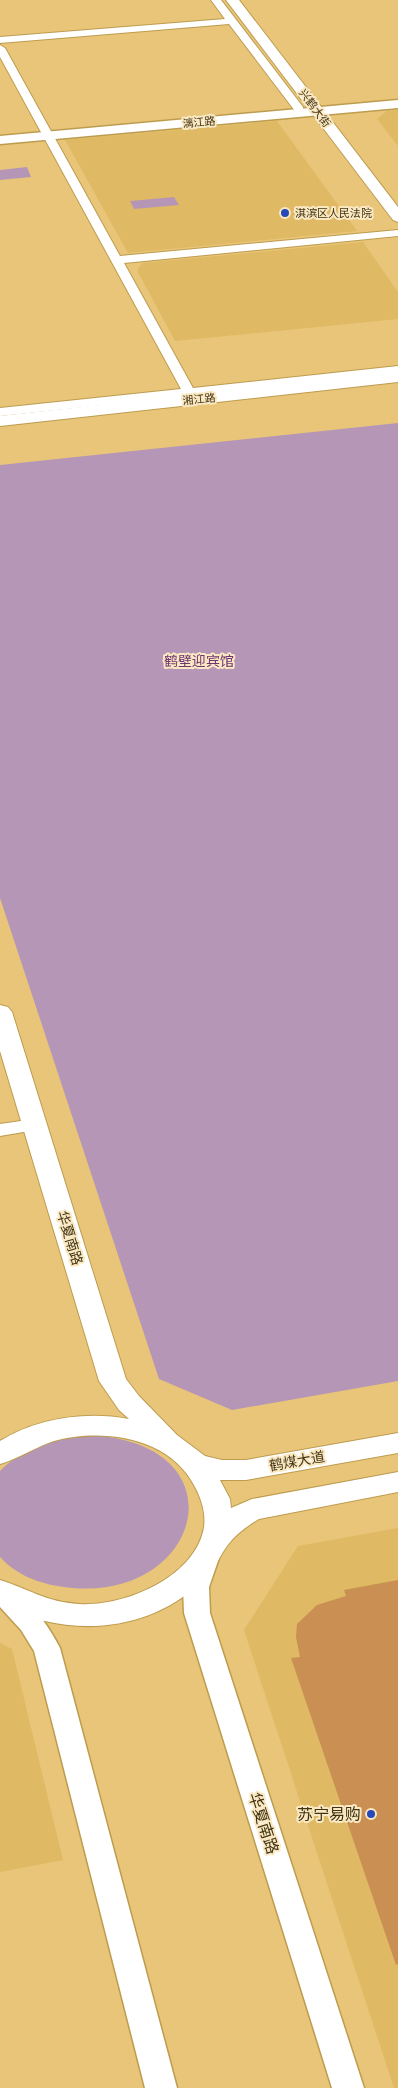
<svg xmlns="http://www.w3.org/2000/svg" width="398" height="2088" font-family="'PT Sans','Noto Sans SC',sans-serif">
	<rect width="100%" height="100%" fill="#e8c578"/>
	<!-- built -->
	<g fill="#dfb963">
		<polygon points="398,110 398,146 377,119 387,111"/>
		<polygon points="277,121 357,231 128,253 65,140"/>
		<polygon points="363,242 398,292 398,319 175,341 138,272 138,268 143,263"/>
		<polygon points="398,1528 398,2088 394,2088 244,1630 298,1546"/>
		<polygon points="0,1643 12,1649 63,1860 0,1872"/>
	</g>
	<!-- green -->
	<g fill="#b696b7">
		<polygon points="27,167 31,177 0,180 0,170"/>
		<polygon points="174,197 179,205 134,209 130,201"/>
		<polygon points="398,423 398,1381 232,1410 159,1379 0,898 0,465"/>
		<path d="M85 1435C247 1440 203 1606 64 1587 40 1584 16 1575 0 1557V1471C24 1447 52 1440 85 1435Z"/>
	</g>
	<!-- building -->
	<polygon fill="#c98f53" points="398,1580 398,1964 396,1965 291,1658 300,1657 296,1637 297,1624 317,1605 346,1596 344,1590"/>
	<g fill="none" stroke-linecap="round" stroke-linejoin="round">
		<!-- minor casing -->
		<g stroke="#bd9c4f" stroke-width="2">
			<g id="minor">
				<polygon points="211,0 221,0 303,107 303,111 295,111 229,24 0,43 0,37 225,19"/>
				<polygon points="0,45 5,48 120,256 398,230 398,236 124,263 193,388 398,366 398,374 0,416 0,408 181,389 0,57"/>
				<polygon points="35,1119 41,1121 44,1125 41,1129 0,1136 0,1124"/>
			</g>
		</g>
		<!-- tertiary casing -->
		<g stroke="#bd9c4f" stroke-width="3">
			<g id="tertiary">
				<polygon points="398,100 398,108 0,144 0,136"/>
				<polygon points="206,1548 215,1551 219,1558 209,1587 210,1613 364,2088 332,2088 184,1613 183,1587 197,1551"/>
				<path d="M2 1582C24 1589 50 1628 60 1648L177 2088H145L34 1651 21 1630 0 1607V1583Z"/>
			</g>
		</g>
		<!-- secondary casing -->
		<g stroke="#bd9c4f" stroke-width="2">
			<g id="secondary">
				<polygon points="226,0 239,0 398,207 398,222 393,220"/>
				<polygon points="398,372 398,382 0,426 0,416"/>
				<path d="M0 1005 8 1007 12 1012 126 1379 139 1396 177 1435 205 1456 222 1460H246L398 1433V1453L246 1480H220L230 1499 231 1508 252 1499 398 1472V1492L259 1519C247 1526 235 1535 227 1546 219 1557 214 1571 203 1581 146 1634 68 1638 0 1605V1580C29 1589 46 1602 79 1604 124 1607 196 1577 204 1527 206 1513 201 1498 195 1487 173 1443 119 1431 74 1437 43 1440 27 1456 0 1464V1441C37 1418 86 1411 129 1419L119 1410 99 1381 0 1051Z"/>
			</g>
		</g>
		<!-- minor -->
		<use href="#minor" fill="#fff" fill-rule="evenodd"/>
		<!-- tertiary -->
		<use href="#tertiary" fill="#fff" fill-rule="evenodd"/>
		<!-- secondary -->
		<use href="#secondary" fill="#fff" fill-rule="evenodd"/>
	</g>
	<!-- markers -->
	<g fill="#2549b8" stroke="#fae8c3" stroke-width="2">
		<circle cx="285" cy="213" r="5"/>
		<circle cx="371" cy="1814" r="5"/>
	</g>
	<g text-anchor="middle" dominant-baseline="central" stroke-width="4" stroke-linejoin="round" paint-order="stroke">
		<!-- far-street labels -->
		<g font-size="11" fill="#413312" stroke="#fae8c3">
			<text transform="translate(315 108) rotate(53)">兴鹤大街</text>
			<text transform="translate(199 122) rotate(-5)">漓江路</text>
			<text transform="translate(199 399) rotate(-6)">湘江路</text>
		</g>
		<!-- far-poi labels -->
		<g font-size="11" fill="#413312" stroke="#fae8c3" text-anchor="start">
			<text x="295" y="213">淇滨区人民法院</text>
		</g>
		<!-- park labels -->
		<g font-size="14" fill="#6f3572" stroke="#fae8c3">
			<text x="199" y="661">鹤壁迎宾馆</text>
		</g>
		<!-- street labels -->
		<g font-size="14" fill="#413312" stroke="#fae8c3">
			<text transform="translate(70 1238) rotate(73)">华夏南路</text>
			<text transform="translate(297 1461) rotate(-10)">鹤煤大道</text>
		</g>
		<!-- near-poi labels -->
		<g font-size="16" fill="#413312" stroke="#fae8c3" text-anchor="end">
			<text x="361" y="1814">苏宁易购</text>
		</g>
		<!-- near-street labels -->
		<g font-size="16" fill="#413312" stroke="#fae8c3">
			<text transform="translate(264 1823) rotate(72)">华夏南路</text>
		</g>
	</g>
</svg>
